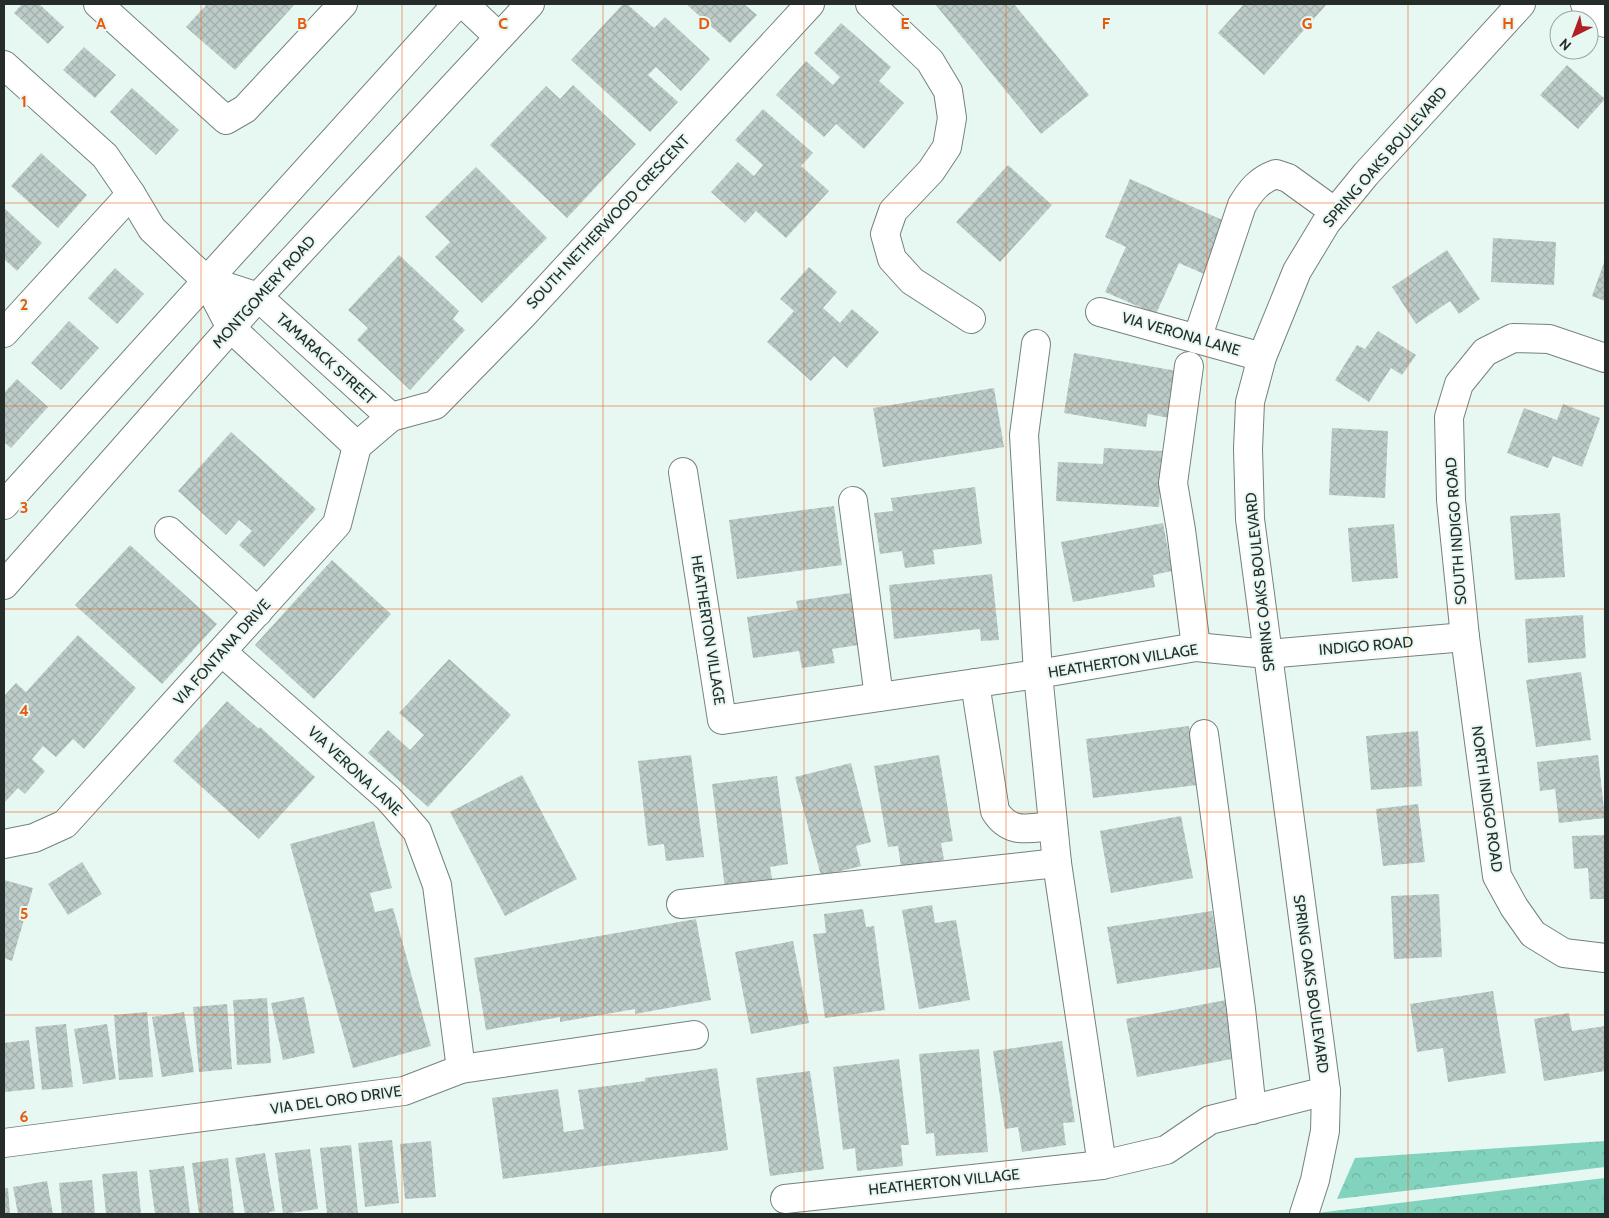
<svg xmlns="http://www.w3.org/2000/svg" width="1609" height="1218" font-family="Cabin,sans-serif">
	<defs>
		<pattern id="park-crowns" width="20" height="18" patternUnits="userSpaceOnUse" patternTransform="scale(1.25)"><rect width="20" height="18" fill="#81d3bd"/><path d="M2 6a3 3 0 1 1 6 0M12 15a3 3 0 1 1 6 0" fill="none" stroke="#6fb5a3"/></pattern>
		<pattern id="building-cross-hatch" width="8" height="8" patternUnits="userSpaceOnUse" patternTransform="scale(1.25)"><rect width="8" height="8" fill="#bdccc8"/><path d="M0 0l8 8M0 8l8-8" fill="none" stroke="#a2afac"/></pattern>
	</defs>
	<rect width="100%" height="100%" fill="#e7f7f2"/>
	<!-- park -->
	<g fill="url(#park-crowns)">
		<polygon points="1605,1141 1605,1167 1337,1199 1355,1158"/>
		<polygon points="1605,1178 1605,1214 1309,1214"/>
	</g>
	<!-- building -->
	<g fill="url(#building-cross-hatch)">
		<polygon points="22,4 39,4 64,27 48,44 14,13"/>
		<polygon points="207,4 295,4 235,70 186,27"/>
		<polygon points="623,4 627,4 654,28 665,17 710,59 681,91 656,67 648,75 678,102 650,132 571,60"/>
		<polygon points="686,4 744,4 757,15 730,43"/>
		<polygon points="935,4 1014,4 1089,95 1041,134"/>
		<polygon points="1244,4 1327,4 1264,75 1218,33"/>
		<polygon points="841,23 891,67 879,81 904,103 864,149 836,124 824,137 776,95 806,61 833,85 840,77 814,53"/>
		<polygon points="84,47 116,75 95,98 63,70"/>
		<polygon points="1567,65 1605,99 1578,129 1540,95"/>
		<polygon points="573,85 636,144 567,218 490,145 546,86 560,99"/>
		<polygon points="132,88 179,130 156,155 110,112"/>
		<polygon points="763,109 813,153 801,166 829,191 786,238 756,211 745,223 711,192 738,162 754,176 763,165 735,140"/>
		<polygon points="41,153 87,195 58,228 11,186"/>
		<polygon points="1008,165 1052,205 1000,262 956,222"/>
		<polygon points="476,167 547,238 482,303 435,257 450,242 425,217"/>
		<polygon points="1130,179 1227,222 1204,274 1179,263 1156,314 1105,292 1126,247 1105,237"/>
		<polygon points="4,208 42,243 17,271 4,259"/>
		<polygon points="1493,238 1556,242 1554,285 1491,282"/>
		<polygon points="1447,250 1480,299 1459,314 1450,301 1416,324 1392,287"/>
		<polygon points="399,255 459,311 453,319 465,330 410,390 357,340 368,328 348,310"/>
		<polygon points="1605,260 1605,301 1592,296"/>
		<polygon points="809,267 837,292 823,308 840,323 852,309 879,332 847,368 834,356 811,381 767,342 794,311 780,299"/>
		<polygon points="115,268 144,294 117,324 88,298"/>
		<polygon points="69,321 99,348 61,390 31,363"/>
		<polygon points="1378,331 1416,355 1402,375 1391,368 1369,402 1335,380 1357,345 1365,349"/>
		<polygon points="1074,353 1177,371 1169,418 1148,414 1146,427 1064,413"/>
		<polygon points="17,379 48,407 11,448 4,442 4,393"/>
		<polygon points="994,388 1004,447 883,467 873,408"/>
		<polygon points="1563,404 1600,418 1582,467 1553,456 1548,468 1507,453 1524,408 1557,420"/>
		<polygon points="1332,428 1388,431 1385,498 1329,495"/>
		<polygon points="231,432 316,509 264,567 239,545 252,531 239,520 226,535 178,491"/>
		<polygon points="1104,448 1162,451 1159,507 1056,501 1058,462 1103,464"/>
		<polygon points="975,487 982,544 933,550 935,564 905,568 902,551 880,554 874,513 893,511 891,498"/>
		<polygon points="834,506 842,565 737,579 729,520"/>
		<polygon points="1560,513 1565,577 1515,580 1510,516"/>
		<polygon points="1163,523 1172,571 1153,575 1155,587 1073,602 1061,542"/>
		<polygon points="1394,524 1398,578 1352,582 1348,528"/>
		<polygon points="130,545 217,624 162,684 75,605"/>
		<polygon points="332,560 391,614 314,699 255,645"/>
		<polygon points="992,574 999,640 981,641 980,629 894,639 889,585"/>
		<polygon points="850,593 858,645 832,649 835,663 802,668 799,651 753,658 747,617 798,609 796,601"/>
		<polygon points="1583,615 1586,658 1528,663 1525,619"/>
		<polygon points="78,635 136,688 84,749 73,739 56,757 43,746 32,759 45,771 25,794 18,788 4,803 4,696 16,683 26,692"/>
		<polygon points="449,659 511,715 428,807 368,753 388,730 410,750 424,735 399,713"/>
		<polygon points="1581,672 1591,740 1536,747 1526,680"/>
		<polygon points="227,701 259,729 260,727 315,777 259,839 173,761"/>
		<polygon points="1189,726 1197,785 1093,798 1086,739"/>
		<polygon points="1418,731 1422,786 1371,790 1366,736"/>
		<polygon points="691,755 704,857 666,861 664,844 648,846 638,761"/>
		<polygon points="939,755 953,841 941,843 944,860 901,867 898,846 888,847 874,766"/>
		<polygon points="1598,755 1605,818 1559,823 1555,789 1540,791 1537,762"/>
		<polygon points="851,763 871,842 856,846 861,866 821,876 795,777"/>
		<polygon points="522,775 577,879 505,916 450,812"/>
		<polygon points="777,776 788,864 770,867 773,883 725,889 712,784"/>
		<polygon points="1418,804 1425,862 1383,866 1376,809"/>
		<polygon points="1181,816 1193,878 1111,893 1100,831"/>
		<polygon points="374,821 392,888 370,893 375,912 393,908 431,1046 353,1068 290,844"/>
		<polygon points="1605,835 1605,899 1590,899 1588,868 1574,869 1572,836"/>
		<polygon points="82,862 102,894 68,915 48,884"/>
		<polygon points="4,880 33,888 12,961 4,958"/>
		<polygon points="1439,894 1442,957 1394,959 1391,896"/>
		<polygon points="932,905 935,923 956,920 970,1000 919,1009 902,910"/>
		<polygon points="863,909 866,927 874,926 885,1010 825,1018 813,934 826,933 824,914"/>
		<polygon points="1212,911 1221,967 1117,984 1107,927"/>
		<polygon points="696,919 711,1000 635,1014 635,1009 560,1022 560,1017 486,1030 474,958"/>
		<polygon points="793,941 809,1023 751,1034 735,952"/>
		<polygon points="1493,991 1506,1073 1448,1082 1443,1048 1417,1052 1410,1004"/>
		<polygon points="304,997 315,1053 283,1060 271,1003"/>
		<polygon points="267,998 271,1063 237,1065 233,1000"/>
		<polygon points="1226,1000 1237,1058 1137,1077 1126,1019"/>
		<polygon points="227,1004 232,1069 199,1072 193,1007"/>
		<polygon points="147,1012 153,1077 119,1080 114,1015"/>
		<polygon points="184,1012 194,1072 162,1077 152,1017"/>
		<polygon points="1569,1013 1572,1031 1605,1026 1605,1071 1544,1081 1534,1019"/>
		<polygon points="66,1024 73,1087 42,1090 35,1027"/>
		<polygon points="107,1024 116,1079 83,1084 74,1029"/>
		<polygon points="29,1040 35,1089 4,1092 4,1043"/>
		<polygon points="1062,1041 1075,1122 1063,1123 1066,1145 1022,1152 1018,1127 1005,1129 993,1051"/>
		<polygon points="979,1049 988,1152 936,1156 934,1133 926,1134 919,1054"/>
		<polygon points="899,1059 909,1145 901,1145 903,1166 857,1171 855,1148 843,1150 833,1067"/>
		<polygon points="717,1068 728,1150 503,1179 492,1098 558,1089 564,1132 584,1129 578,1090 645,1081 645,1078"/>
		<polygon points="810,1071 824,1169 770,1176 756,1078"/>
		<polygon points="392,1140 399,1203 365,1207 358,1143"/>
		<polygon points="431,1141 436,1197 405,1199 400,1144"/>
		<polygon points="351,1145 358,1213 327,1214 320,1148"/>
		<polygon points="310,1149 318,1209 283,1214 275,1153"/>
		<polygon points="265,1153 275,1211 269,1212 269,1214 245,1214 235,1158"/>
		<polygon points="228,1158 234,1214 199,1214 192,1163"/>
		<polygon points="184,1166 190,1214 155,1214 149,1170"/>
		<polygon points="137,1171 141,1214 106,1214 102,1174"/>
		<polygon points="92,1180 95,1214 62,1214 59,1183"/>
		<polygon points="47,1181 53,1214 18,1214 13,1187"/>
		<polygon points="4,1188 8,1188 10,1214 4,1214"/>
	</g>
	<g fill="none" stroke-linecap="round" stroke-linejoin="round">
		<!-- minor casing -->
		<g stroke="#74827e" stroke-width="30">
			<g id="minor">
				<polyline points="98,4 226,120 245,109 343,4"/>
				<polyline points="870,4 930,61 948,91 952,118 947,147 931,171 893,211 885,234 892,259 912,281 971,319"/>
				<polyline points="1585,4 1605,23"/>
				<polyline points="4,65 105,156 131,194 152,229 206,280 231,328 357,446"/>
				<polyline points="206,280 258,297 391,417"/>
				<polyline points="1100,312 1262,357"/>
				<polyline points="4,333 131,194"/>
				<path d="M1197 339 1242 205C1251 190 1259 180 1276 174L1288 178 1335 212"/>
				<polyline points="1036,344 1024,435 1038,674 1057,863 1102,1165"/>
				<polyline points="1605,358 1549,339 1513,338 1485,352 1459,384 1449,417 1451,500 1465,637 1497,876 1514,907 1533,934 1564,953 1605,958"/>
				<polyline points="1189,366 1173,483 1181,530 1196,647"/>
				<polyline points="683,472 722,720 1038,674 1196,647 1267,654 1465,637"/>
				<polyline points="853,501 879,697"/>
				<polyline points="169,531 258,612"/>
				<polyline points="222,652 388,798 417,831 437,885 461,1069"/>
				<path d="M975 683 995 811C1010 835 1029 828 1053 826"/>
				<polyline points="1204,734 1241,1009 1252,1110"/>
				<polyline points="4,844 34,838 65,824 337,524 357,446 391,417 435,405 522,316 810,4"/>
				<polyline points="681,904 1057,863"/>
				<polyline points="4,1143 404,1091 461,1069 694,1035"/>
				<polyline points="785,1199 1102,1165 1166,1150 1210,1120 1326,1091"/>
				<polyline points="1304,1214 1315,1180 1325,1131 1326,1091 1250,519 1248,449 1250,402 1262,357 1297,271 1326,223 1366,174 1521,4"/>
			</g>
		</g>
		<!-- major casing -->
		<g stroke="#74827e" stroke-width="30">
			<g id="major">
				<polyline points="464,4 499,37"/>
				<polyline points="4,505 457,4"/>
				<polyline points="4,585 258,297 530,4"/>
			</g>
		</g>
		<!-- minor -->
		<use href="#minor" stroke="#fff" stroke-width="28"/>
		<!-- major -->
		<use href="#major" stroke="#fff" stroke-width="28"/>
	</g>
	<!-- grid -->
	<path fill="none" stroke="#e8590c" stroke-width="1" stroke-opacity="0.55" d="M201 4V1214M402 4V1214M603 4V1214M804 4V1214M1006 4V1214M1207 4V1214M1408 4V1214M4 203H1605M4 406H1605M4 609H1605M4 812H1605M4 1015H1605"/>
	<g text-anchor="middle" dominant-baseline="central" stroke-width="4" stroke-linejoin="round" paint-order="stroke">
		<!-- street labels -->
		<g font-size="15" fill="#262c2a" stroke="#e7f7f2">
			<text transform="translate(1385 157) rotate(-49)">SPRING OAKS BOULEVARD</text>
			<text transform="translate(608 222) rotate(-47)">SOUTH NETHERWOOD CRESCENT</text>
			<text transform="translate(264 292) rotate(-48)">MONTGOMERY ROAD</text>
			<text transform="translate(1181 334) rotate(16)">VIA VERONA LANE</text>
			<text transform="translate(326 359) rotate(42)">TAMARACK STREET</text>
			<text transform="translate(1456 531) rotate(-94)">SOUTH INDIGO ROAD</text>
			<text transform="translate(1260 582) rotate(-96)">SPRING OAKS BOULEVARD</text>
			<text transform="translate(708 630) rotate(81)">HEATHERTON VILLAGE</text>
			<text transform="translate(1366 646) rotate(-5)">INDIGO ROAD</text>
			<text transform="translate(222 652) rotate(-48)">VIA FONTANA DRIVE</text>
			<text transform="translate(1123 661) rotate(-9)">HEATHERTON VILLAGE</text>
			<text transform="translate(355 771) rotate(43)">VIA VERONA LANE</text>
			<text transform="translate(1487 799) rotate(82)">NORTH INDIGO ROAD</text>
			<text transform="translate(1311 984) rotate(82)">SPRING OAKS BOULEVARD</text>
			<text transform="translate(336 1100) rotate(-8)">VIA DEL ORO DRIVE</text>
			<text transform="translate(944 1182) rotate(-6)">HEATHERTON VILLAGE</text>
		</g>
	</g>
	<g font-size="16" text-anchor="middle" font-weight="bold" fill="#e8590c" stroke="#e7f7f2" stroke-width="4" stroke-linejoin="round" paint-order="stroke">
		<text x="101" y="29">A</text>
		<text x="302" y="29">B</text>
		<text x="503" y="29">C</text>
		<text x="704" y="29">D</text>
		<text x="905" y="29">E</text>
		<text x="1106" y="29">F</text>
		<text x="1307" y="29">G</text>
		<text x="1508" y="29">H</text>
		<text x="24" y="107">1</text>
		<text x="24" y="310">2</text>
		<text x="24" y="513">3</text>
		<text x="24" y="716">4</text>
		<text x="24" y="919">5</text>
		<text x="24" y="1122">6</text>
	</g>
	<!-- border -->
	<rect width="1609" height="1218" fill="none" stroke="#262c2a" stroke-width="10"/>
	<!-- north arrow -->
	<g transform="translate(1574 35) rotate(222)"><circle r="24" fill="#e7f7f2" stroke="#9aa6a2"/>
	<path d="M0-4L9 19L0 12L-9 19Z" fill="#b01f24"/>
	<text y="-8" font-size="14" font-weight="bold" text-anchor="middle" fill="#262c2a">N</text>
	</g>
</svg>
